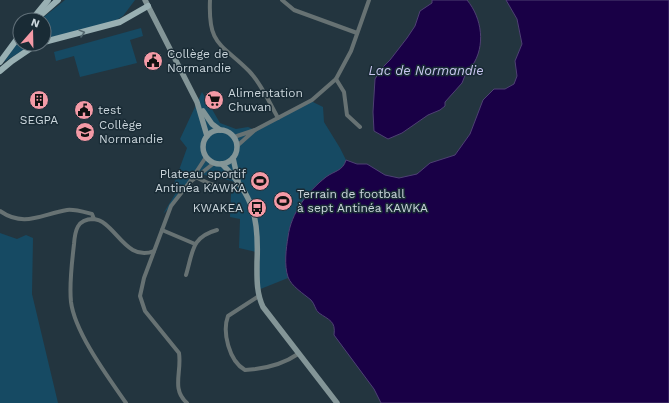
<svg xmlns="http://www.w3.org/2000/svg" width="669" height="403" font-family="'Work Sans',sans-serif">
	<rect width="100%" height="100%" fill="#23353f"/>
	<!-- green -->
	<g fill="#164a63">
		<polygon points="65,0 135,0 123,16 112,23 44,39 44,20 40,20"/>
		<polygon points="141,28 143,36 130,40 137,63 80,77 74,56 56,61 54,52"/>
		<polygon points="20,39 20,44 33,44 4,62"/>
		<polygon points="202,92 220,123 236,129 248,127 255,130 311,101 323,107 324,122 340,148 346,160 357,164 367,164 385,175 399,178 418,174 365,339 381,403 374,389 334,335 335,328 332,320 318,312 312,301 303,294 288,278 258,290 256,252 239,248 240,219 230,217 231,194 239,184 232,181 196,173 171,206 163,214 180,186 174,184 187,148 180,139"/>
		<polygon points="0,233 17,239 26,235 33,238 32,294 58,403 0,403"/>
	</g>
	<!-- water -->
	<g fill="#190046" stroke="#4e4073">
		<path d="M432 0H467C482 18 486 46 472 66L468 68 462 83 445 102V106L440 110 428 115 402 133 388 139 374 131 373 112 375 79 381 69 390 60 407 38 415 26 420 11 432 3Z"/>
		<path d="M506 0H669V403H381L374 389 334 335C336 321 329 320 319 313 315 310 315 304 311 300 304 294 291 286 288 277 284 265 286 249 288 237 291 213 307 192 326 177 334 171 343 171 346 160L357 164H367L385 175 399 178 417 174 430 163 455 155 470 134 483 100 494 89H505L514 84 517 76 515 61 522 44 517 19Z"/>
	</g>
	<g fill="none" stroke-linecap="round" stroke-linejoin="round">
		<!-- minor -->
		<g stroke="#677273" stroke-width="4">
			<path d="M210 0C208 46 221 43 249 71 261 83 269 102 278 118"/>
			<polyline points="282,0 294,10 357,33"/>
			<polyline points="336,79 351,51 369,0"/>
			<polyline points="255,130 312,100 336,79 344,92 347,115 360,127"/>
			<polyline points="234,137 255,130 237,146"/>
			<polyline points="206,157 189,183 214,163"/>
			<path d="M196 177C210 185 224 190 239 184"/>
			<path d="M0 211C24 228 42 214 67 210 74 209 84 212 92 214L94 219"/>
			<polyline points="162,230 195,244"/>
			<path d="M186 275C193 252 191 237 217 230"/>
			<path d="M259 296 228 316C222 332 229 361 245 370 264 369 282 365 298 354"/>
			<path d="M126 403C108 377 75 333 71 302 69 283 72 263 74 244 75 231 77 219 93 219 115 220 125 263 154 251"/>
			<path d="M187 403C171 389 182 372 179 353L145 311 140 296 144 278 171 206 189 183"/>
		</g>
		<!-- secondary -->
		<g stroke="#839597" stroke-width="5.5">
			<polyline points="145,0 197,102 207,136"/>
			<polyline points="203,111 212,124 220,130"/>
			<circle cx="220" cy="147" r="17"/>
			<polyline points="233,158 238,180"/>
			<path d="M222 164C254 196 259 218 257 262 257 277 256 292 263 307L337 403"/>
		</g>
		<!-- primary -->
		<g stroke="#99b0b3" stroke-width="6">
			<polyline points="35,16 48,0"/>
			<polyline points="35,20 58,0"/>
			<polyline points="44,42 120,22 148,6"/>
			<polyline points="0,62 20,35"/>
			<polyline points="0,71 12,61 37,44"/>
		</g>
	</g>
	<!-- one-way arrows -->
	<defs><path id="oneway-chevron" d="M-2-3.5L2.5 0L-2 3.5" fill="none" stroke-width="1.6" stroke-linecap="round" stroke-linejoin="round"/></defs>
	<use stroke="#53676e" href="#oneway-chevron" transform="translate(82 33) rotate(-15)"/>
	<!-- icons -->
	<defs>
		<g id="civic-disc" transform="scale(1)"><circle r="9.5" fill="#f49aa6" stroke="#192b35"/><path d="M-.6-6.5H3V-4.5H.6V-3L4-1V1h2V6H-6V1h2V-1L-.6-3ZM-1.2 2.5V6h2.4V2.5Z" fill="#111"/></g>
		<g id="building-disc" transform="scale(1)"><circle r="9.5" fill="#f49aa6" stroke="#192b35"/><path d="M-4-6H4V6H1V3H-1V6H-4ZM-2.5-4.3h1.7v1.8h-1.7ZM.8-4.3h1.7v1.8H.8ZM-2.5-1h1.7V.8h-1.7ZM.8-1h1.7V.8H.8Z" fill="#111"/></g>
		<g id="supermarket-disc" transform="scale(1)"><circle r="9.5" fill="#f49aa6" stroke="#192b35"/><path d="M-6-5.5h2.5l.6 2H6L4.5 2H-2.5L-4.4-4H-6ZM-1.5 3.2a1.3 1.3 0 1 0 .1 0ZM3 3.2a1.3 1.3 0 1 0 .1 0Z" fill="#111"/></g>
		<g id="school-disc" transform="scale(1)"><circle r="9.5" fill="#f49aa6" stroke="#192b35"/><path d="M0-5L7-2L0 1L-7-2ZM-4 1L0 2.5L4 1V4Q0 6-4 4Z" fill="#111"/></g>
		<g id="stadium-disc" transform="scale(1)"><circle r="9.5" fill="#f49aa6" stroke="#192b35"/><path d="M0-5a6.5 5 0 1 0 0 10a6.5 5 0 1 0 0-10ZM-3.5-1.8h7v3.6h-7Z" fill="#111"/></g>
		<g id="bus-disc" transform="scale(1)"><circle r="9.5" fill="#f49aa6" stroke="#192b35"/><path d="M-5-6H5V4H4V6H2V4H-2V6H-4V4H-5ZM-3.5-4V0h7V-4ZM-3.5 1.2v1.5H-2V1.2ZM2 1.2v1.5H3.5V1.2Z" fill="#111"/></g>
	</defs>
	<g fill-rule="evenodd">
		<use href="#civic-disc" x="153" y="61"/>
		<use href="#building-disc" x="39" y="100"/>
		<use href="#supermarket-disc" x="214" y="100"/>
		<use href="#civic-disc" x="84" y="110"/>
		<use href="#school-disc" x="85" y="132"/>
		<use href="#stadium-disc" x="260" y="181"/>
		<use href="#stadium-disc" x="283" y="201"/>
		<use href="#bus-disc" x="257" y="208"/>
	</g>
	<g text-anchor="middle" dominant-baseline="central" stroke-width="3" stroke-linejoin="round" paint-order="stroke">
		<!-- poi labels -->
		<g font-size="12" fill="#cbd6dc" stroke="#192b35" text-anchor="start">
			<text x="167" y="54">Collège de<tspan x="167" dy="14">Normandie</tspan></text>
			<text x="228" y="93">Alimentation<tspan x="228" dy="14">Chuvan</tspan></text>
			<text x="98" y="110">test</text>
			<text x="39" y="120" text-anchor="middle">SEGPA</text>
			<text x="99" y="125">Collège<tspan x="99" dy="14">Normandie</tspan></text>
			<text x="246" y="174" text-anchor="end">Plateau sportif<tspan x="246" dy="14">Antinéa KAWKA</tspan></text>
			<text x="297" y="194">Terrain de football<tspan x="297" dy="14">à sept Antinéa KAWKA</tspan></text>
			<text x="243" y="208" text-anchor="end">KWAKEA</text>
		</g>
		<!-- water labels -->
		<g font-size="13" font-style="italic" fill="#cac7f1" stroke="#192b35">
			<text x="426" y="70">Lac de Normandie</text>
		</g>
	</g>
	<!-- north arrow -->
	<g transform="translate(32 32) rotate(20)"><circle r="19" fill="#192b35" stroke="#606f78"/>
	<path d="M0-3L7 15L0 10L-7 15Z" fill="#f49aa6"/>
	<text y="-6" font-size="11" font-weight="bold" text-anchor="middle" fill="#cbd6dc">N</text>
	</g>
</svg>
